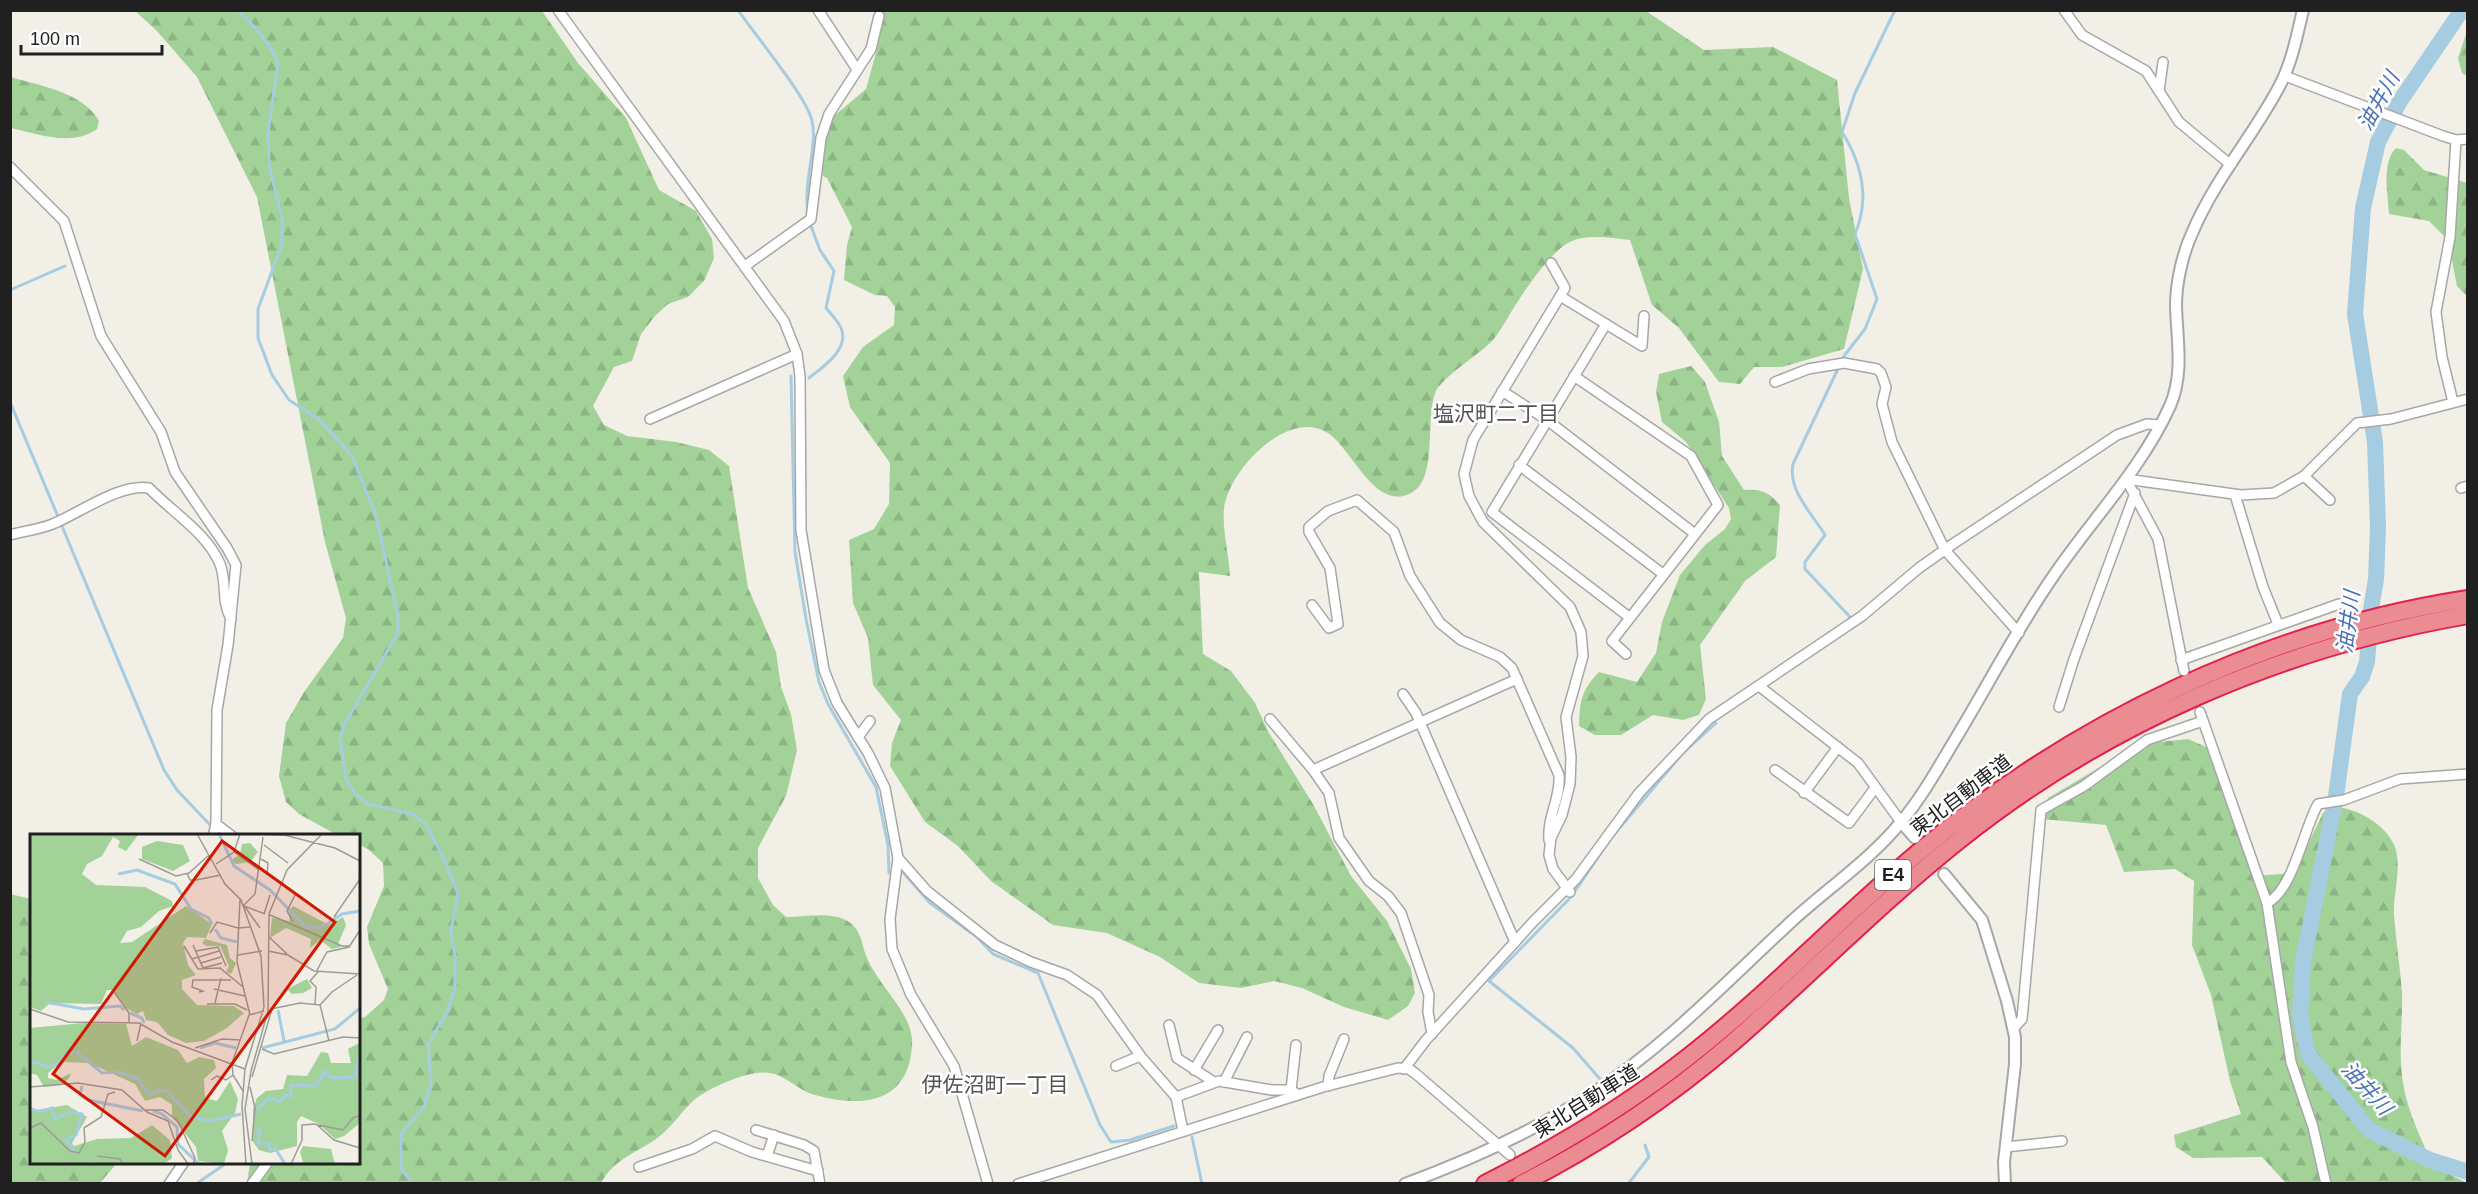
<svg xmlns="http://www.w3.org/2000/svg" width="2478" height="1194" font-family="Helvetica,'Noto Sans JP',sans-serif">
	<defs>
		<pattern id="forest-firs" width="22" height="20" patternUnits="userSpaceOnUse" patternTransform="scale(1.5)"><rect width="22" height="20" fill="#a3d299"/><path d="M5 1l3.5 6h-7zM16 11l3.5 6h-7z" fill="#8cb484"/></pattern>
	</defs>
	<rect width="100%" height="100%" fill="#f1efe6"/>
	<!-- forest -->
	<g fill="url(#forest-firs)">
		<path d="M135 11H542L578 63 626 118 659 190 696 211 712 239 714 258 704 281 688 297 668 304 655 316 641 334 632 361 614 367 593 406 604 425 627 436 676 442 709 450 729 466 748 588 776 652 781 687 791 714 797 750 786 796 758 848V878L773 905 786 917C819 916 855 906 863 946 871 982 915 1011 912 1046 908 1104 862 1108 815 1095 799 1091 785 1075 770 1073 750 1069 710 1087 694 1100 681 1112 671 1128 656 1139 636 1153 614 1159 601 1183H247L250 1163 358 1162 359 1018 365 1017 384 1000 388 989 369 944 367 927 384 886 383 863 368 849 359 845 358 836 337 835 299 814 286 802 279 776 286 723 304 692 343 638 346 618 325 542 257 197 197 77 156 30Z"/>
		<path d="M878 11H1646L1704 50 1773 47 1837 80 1849 198 1863 269 1844 349 1782 367H1754L1740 384 1719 382 1679 328 1652 305 1630 240C1611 238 1590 234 1572 241 1552 249 1524 291 1513 309 1506 320 1499 334 1490 343 1478 355 1443 377 1436 391 1424 418 1439 479 1411 493 1374 513 1351 445 1326 432 1287 409 1228 471 1224 509 1222 528 1229 556 1230 576L1199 572 1203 654 1231 671 1255 703 1269 733 1313 804 1351 876 1387 921 1411 969 1415 993 1408 1006 1388 1020 1344 1007 1302 988 1274 981 1241 988 1199 983 1160 957 1107 933 1053 925 991 881 958 846 925 822 890 766 892 743 901 720 873 685 868 638 853 603 849 540 874 529 889 504 890 463 850 407 843 376 863 347 894 325 895 307 887 296 875 295 844 280 847 245 852 227 827 178 823 176V134L834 116 866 89 877 49 875 17Z"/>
		<polygon points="2467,31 2467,76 2462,73 2458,58"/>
		<path d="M11 77C40 86 83 92 99 121L97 129C72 147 38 134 11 128Z"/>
		<path d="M2396 148 2404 150 2424 170 2467 183V296L2457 286 2448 240 2429 221 2389 214C2388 194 2381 163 2396 148Z"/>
		<path d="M1691 366 1705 382 1719 422 1722 456 1744 490C1761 489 1769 492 1780 505L1776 557 1745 581 1700 645 1706 699 1699 715 1683 720 1653 715 1621 735H1595L1579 726C1580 700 1581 691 1599 672L1637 682 1656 653 1662 622 1680 575 1705 545 1725 529 1731 519 1729 508 1686 442 1662 422 1656 392 1659 374Z"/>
		<path d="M2188 739 2215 751 2254 876 2294 873 2323 813 2333 807C2356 807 2387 825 2395 847 2402 869 2393 893 2394 915 2396 941 2400 967 2402 992 2403 1031 2396 1061 2407 1101 2413 1123 2424 1144 2432 1165L2467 1183H2286L2262 1157 2193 1158 2176 1147 2174 1135 2241 1114 2230 1081 2211 995 2192 945 2194 881 2175 869 2124 872 2106 825 2042 819 2048 798 2139 744Z"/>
		<polygon points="10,894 31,899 32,1162 117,1163 100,1183 11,1183"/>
	</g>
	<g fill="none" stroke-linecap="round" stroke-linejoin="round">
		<!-- stream -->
		<g stroke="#a5cce0" stroke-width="3">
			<path d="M238 10C253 26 272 43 278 64L268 132 269 165 282 218V244L258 309V338L272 375 289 400 320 420 352 456 376 516 398 616V633L344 725 340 738 346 779 354 793 368 804 412 814 426 824 445 861 458 894 451 931 455 957V987L448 1010 428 1045 431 1084 424 1107 401 1134V1169L413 1184"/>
			<path d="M738 10C755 35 807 97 812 121 818 146 803 181 808 212"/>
			<polyline points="10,290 65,266"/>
			<polyline points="791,376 795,552 806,619 819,682 828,704 876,787 888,845 889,873 892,873"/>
			<path d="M809 378C823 367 850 349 841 328 838 321 831 314 826 308L834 271 820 250 811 226"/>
			<polyline points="10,402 164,770 177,790 213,828"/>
			<path d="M1849 620 1851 618 1805 569V562L1825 535C1811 512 1788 491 1793 464L1844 356 1865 329 1877 299 1855 234C1870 199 1862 164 1842 132L1855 93 1895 10"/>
			<polyline points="902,871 930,903 977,937 993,954 1038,973 1100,1125 1111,1142 1130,1140 1174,1126"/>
			<polyline points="1600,1079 1573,1048 1489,981 1571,897 1612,837 1683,753 1716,723"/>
			<polyline points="1192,1137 1202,1184"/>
			<polyline points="196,1184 228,1162"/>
			<polyline points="1628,1184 1649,1157 1645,1145"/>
		</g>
		<!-- river -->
		<polyline stroke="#a5cce0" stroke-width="16" points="2462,10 2400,101 2378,142 2363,208 2355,314 2375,442 2378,527 2376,579 2371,609 2367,662 2362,677 2350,694 2336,796 2303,962 2300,1015 2308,1054 2369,1130 2430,1160 2468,1172"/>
		<!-- minor casing -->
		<g stroke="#a7a7a7" stroke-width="12">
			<g id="minor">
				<polyline points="558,10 784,321 797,354 800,376 801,530 824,670 837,703 868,753 885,788 898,858 890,919 892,949 911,995 954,1066 988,1184"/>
				<polyline points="818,10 856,68"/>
				<polyline points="2064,10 2082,35 2146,71 2179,122 2231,165"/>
				<polyline points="2285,76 2443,136 2456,140 2468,139"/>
				<polyline points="2159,91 2163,62"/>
				<polyline points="10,167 64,221 101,336 161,432 175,472 227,548 236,565 228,645 217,710 216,824 213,836"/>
				<polyline points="1551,263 1565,288 1473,440 1464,474 1469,496 1483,522 1570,607 1581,632 1583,656 1566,717 1571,757 1570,784 1562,815 1551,838 1549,855 1553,869 1570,892"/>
				<polyline points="745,266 811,219 821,138 829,114 871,49 879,16"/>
				<polyline points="1560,296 1642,346 1644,316"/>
				<polyline points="1606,324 1492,512 1629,617"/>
				<polyline points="1574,376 1691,456 1718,505 1612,641 1626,654"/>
				<polyline points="1775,382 1808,369 1844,363 1877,369 1881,373 1886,387 1882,404 1892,442 1945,550 2019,633"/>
				<polyline points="1502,391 1547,420 1695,534"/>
				<polyline points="2453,402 2442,357 2436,312 2450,237 2456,140"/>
				<polyline points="650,419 797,354"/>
				<polyline points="1519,465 1663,574"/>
				<polyline points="2304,476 2330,500"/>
				<polyline points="2126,479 2241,495 2274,493 2304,476 2357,423 2391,419 2468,399"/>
				<polyline points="2126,479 2158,539 2184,671"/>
				<polyline points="2461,488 2468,486"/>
				<polyline points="2235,495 2263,587 2278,624"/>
				<path d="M10 535C25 531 42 529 55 523 81 512 121 483 149 488 172 512 207 533 220 564 227 582 221 601 231 619"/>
				<path d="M1312 605 1329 628 1338 624 1330 568 1309 532V527L1328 511 1357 500 1394 532 1410 576 1440 623 1461 640 1500 657 1512 668 1559 775C1561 797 1547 817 1549 840"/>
				<polyline points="2181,660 2339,604"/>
				<polyline points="1759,686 1858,763 1901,822"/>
				<polyline points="1403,694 1416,713 1515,942"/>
				<polyline points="2059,707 2074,659 2135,493"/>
				<polyline points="2200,712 2267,903 2291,1062 2313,1127 2326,1184"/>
				<polyline points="1270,719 1313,770 1329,793 1339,838 1369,881 1388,896 1401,913 1429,995 1428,1012 1432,1034"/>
				<polyline points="858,737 870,721"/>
				<polyline points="1313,770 1517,679"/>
				<polyline points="1775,770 1849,823 1875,788"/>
				<polyline points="1804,793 1838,747"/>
				<polyline points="216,824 232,836"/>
				<polyline points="898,858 927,891 995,945 1031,962 1067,975 1097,995 1142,1058 1176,1097 1183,1131"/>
				<path d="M2267 903C2293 891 2304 828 2318 804L2344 800 2400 779 2468 774"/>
				<polyline points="1169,1025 1177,1058 1214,1082"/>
				<polyline points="2013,1029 2022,1019 2041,810 2084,786 2147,740 2203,721"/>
				<polyline points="1116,1066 1140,1056"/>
				<polyline points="1404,1069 1426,1040 1533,922 1576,879 1639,793 1709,719 1862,616 1919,568 1953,544 2117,435 2147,424 2160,425"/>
				<polyline points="1194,1070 1218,1030"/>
				<polyline points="1224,1082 1247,1037"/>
				<polyline points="1328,1086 1329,1076 1344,1039"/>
				<polyline points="1291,1090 1296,1045"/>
				<polyline points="1176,1097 1219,1081 1272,1090 1291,1090 1298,1095"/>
				<polyline points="756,1130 804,1145 814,1151 820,1184"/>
				<polyline points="2006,1147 2062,1141"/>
				<polyline points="767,1156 774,1135"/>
				<polyline points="639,1167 692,1149 715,1136 752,1152 818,1171"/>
				<polyline points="169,1184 184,1162"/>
				<polyline points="252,1184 268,1162"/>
				<polyline points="1018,1184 1323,1087 1398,1068 1409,1069 1416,1074 1510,1155"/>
			</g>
		</g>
		<!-- tertiary casing -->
		<g stroke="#a7a7a7" stroke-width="14">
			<g id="tertiary">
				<polyline points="1901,822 1915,838"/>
				<polyline points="1944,874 1982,920 2007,1001 2015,1037 2015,1064 2004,1162 2005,1184"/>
				<path d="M1405 1184C1470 1160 1535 1131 1593 1093 1667 1045 1728 980 1792 921 1828 888 1870 860 1901 822 1923 796 1939 766 1956 738 1988 685 2017 629 2052 578 2091 520 2141 470 2170 406 2184 374 2177 340 2176 306 2176 282 2183 252 2193 231 2215 179 2254 135 2280 85 2292 62 2297 35 2303 10"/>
			</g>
		</g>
		<!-- motorway casing -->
		<g stroke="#e2204b" stroke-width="20">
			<g id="motorway">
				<path d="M1485 1184C1558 1147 1628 1105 1692 1054 1772 991 1841 917 1919 852 2075 722 2266 630 2468 599"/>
				<path d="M1521 1184C1596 1146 1668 1098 1732 1043 1808 977 1879 904 1958 841 2105 723 2283 647 2468 615"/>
			</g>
		</g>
		<!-- minor -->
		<use href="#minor" stroke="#fff" stroke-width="9"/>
		<!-- tertiary -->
		<use href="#tertiary" stroke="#fff" stroke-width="10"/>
		<!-- motorway -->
		<use href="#motorway" stroke="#eb8c92" stroke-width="16"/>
	</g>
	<g text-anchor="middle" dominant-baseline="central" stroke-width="5" stroke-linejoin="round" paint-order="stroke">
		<!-- shield labels -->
		<rect fill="#fff" stroke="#636363" stroke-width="1.5" x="1875" y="860" width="36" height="30" rx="4.5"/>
		<g font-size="18" font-weight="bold" fill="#202020">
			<text x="1893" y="875">E4</text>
		</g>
		<!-- street labels -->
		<g font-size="20" fill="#202020" stroke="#fff">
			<text transform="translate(1961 795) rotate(-37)">東北自動車道</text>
			<text transform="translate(1586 1101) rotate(-32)">東北自動車道</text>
		</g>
		<!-- water labels -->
		<g font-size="21" font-style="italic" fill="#4871b5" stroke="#fff">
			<text transform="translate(2378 101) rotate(-61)">油井川</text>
			<text transform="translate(2348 622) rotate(-83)">油井川</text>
			<text transform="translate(2367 1088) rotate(48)">油井川</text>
		</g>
		<!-- neighbourhood labels -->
		<g font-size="21" fill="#535353" stroke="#fff">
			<text x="1496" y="413">塩沢町二丁目</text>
			<text x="995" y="1084">伊佐沼町一丁目</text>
		</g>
	</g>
	<!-- overview -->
	<g transform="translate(30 834)">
		<rect width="330" height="330" fill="#f1efe6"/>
		<path d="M109 0 96 17 88 13 90 7 83 3 72 22 57 30 52 40 66 51 115 53 142 67 143 72 129 77 111 93 97 97 90 109 102 108 156 72 182 90 176 104 157 103 153 109 158 131 166 141 152 146V155L167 171 204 172 214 179 197 194 174 207 156 209 138 201 127 188 116 186 113 177 107 180 96 174 83 156H77L71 170 20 169 11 177 0 173V1ZM127 7 153 11 160 27 143 37 112 25V13ZM220 9 228 18 220 28 206 30 201 26 210 20 212 10ZM263 72 299 91 313 83 316 91 308 110 311 113 302 115 290 106 280 114 281 105 256 94 240 104 242 84 260 87 258 77ZM175 105 197 111 200 124 206 129 201 140 196 138 199 132 190 112H176L172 109ZM277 145 282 154 273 159 262 160 257 155ZM53 189 96 190 102 212 116 203 148 216 157 229 169 223 184 226 186 234 174 245 175 264 187 267 200 247 208 265 205 279 192 297 198 316 194 330 168 327 166 313 142 283V271L130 263 115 267 105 250 59 229 31 228 18 239V244L27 246 41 239 39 244 32 251 14 253 7 241 0 239V194ZM329 209 330 289 314 302 305 305 289 290 271 282 267 288V312L240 319 229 316 223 308V275L227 264 236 257 253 255 257 241 277 242 291 218 298 219 301 229H321L318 215ZM37 271 57 283 42 309 44 312 67 305 101 304 122 291 140 306 142 324 134 330H0V277ZM273 312 301 315 305 330H267L273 328 270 318Z" fill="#a3d299"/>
		<path fill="none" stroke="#a5cce0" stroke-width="3" d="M189 0 204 32 240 56 276 93 291 94 312 80 330 77M88 40 107 36 145 50 161 75 179 84 182 90M185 95 191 104 207 108M15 168 54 175 90 172 94 176M248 176 254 207M100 179 112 184 114 189M170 214 185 209 206 214M232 214 305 195 330 174M0 227 18 233 30 228 36 220 47 218 72 239 90 238 108 245 120 261 129 256 138 258 160 282 180 287 211 280M52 252 50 261 58 266 113 277M0 274 9 278 22 274 25 285 40 278 52 280 46 301 36 306 44 316M227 276 239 264 251 268 254 261 261 262V251L286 252 295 237 301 244 325 243 328 226 330 228M123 277 132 280 147 293 148 310 169 330M226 294 230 296 228 309H239V316L245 314 255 330"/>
		<path fill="none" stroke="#9d9c97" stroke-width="1.5" d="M167 0 195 50 211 66 231 122 234 173 215 235 212 272 216 330M226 0 254 1 305 14 330 27M234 11 258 29M204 18 229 36M109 25 146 42 159 39 179 21M231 25 238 29 237 41M186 30 204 18 210 0M157 39 160 46H166L191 41M210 66 207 128 220 181M213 72 225 60 233 3M214 72 235 80M215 73 230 94M234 80 240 61M240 81 312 112H320M304 83 330 45M263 88 257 77 266 59M180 99 187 88 208 94 220 93M239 103 257 120M163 111 173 134 192 129M154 112 168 135 190 134 213 153M166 117 188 113 196 132M238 117 258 121 284 137 330 140M208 121 232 117M162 125 189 117M171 129 191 123M286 138 297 118 319 113 330 96M184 155 215 162M84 158 99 179V188M169 158 173 157 162 153 163 146H201M185 169 191 144M177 170H205L217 176M285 171 286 153 280 147 288 138M290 171 299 207M0 175 38 188 109 189 142 208 215 235M241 175 270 169 290 171 302 158 327 141M107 207 111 189M165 214 192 205 210 206M232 215 244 220 313 203 330 204M222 243 242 175M181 246 187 242 196 246 203 241M0 253 48 249 92 256 117 278 138 287 148 316 158 330M220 253 225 274 222 307M213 257 203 241 202 229 219 181 234 177M115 276H133L148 287 165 324 163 330M288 291 313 296 324 283 330 282M0 294 11 289 40 317 49 319 55 308 54 294 71 283 78 260 85 258M67 322 90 325 93 330M222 330 215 275 221 237 238 177 239 80 257 36 292 0M261 330 272 306V291L286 290 304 306 330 314"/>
		<path fill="#d01900" fill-opacity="0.15" stroke="#d01900" stroke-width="3" d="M192 7 305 88 135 322 23 240Z"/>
		<rect width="330" height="330" fill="none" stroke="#202020" stroke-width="3"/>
	</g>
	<!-- border -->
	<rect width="2478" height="1194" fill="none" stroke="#202020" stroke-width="24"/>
	<!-- scale -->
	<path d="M21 45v9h141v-9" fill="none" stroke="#202020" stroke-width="3"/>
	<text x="30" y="45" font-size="18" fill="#202020" stroke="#ffffff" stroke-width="4.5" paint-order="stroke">100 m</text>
</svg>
